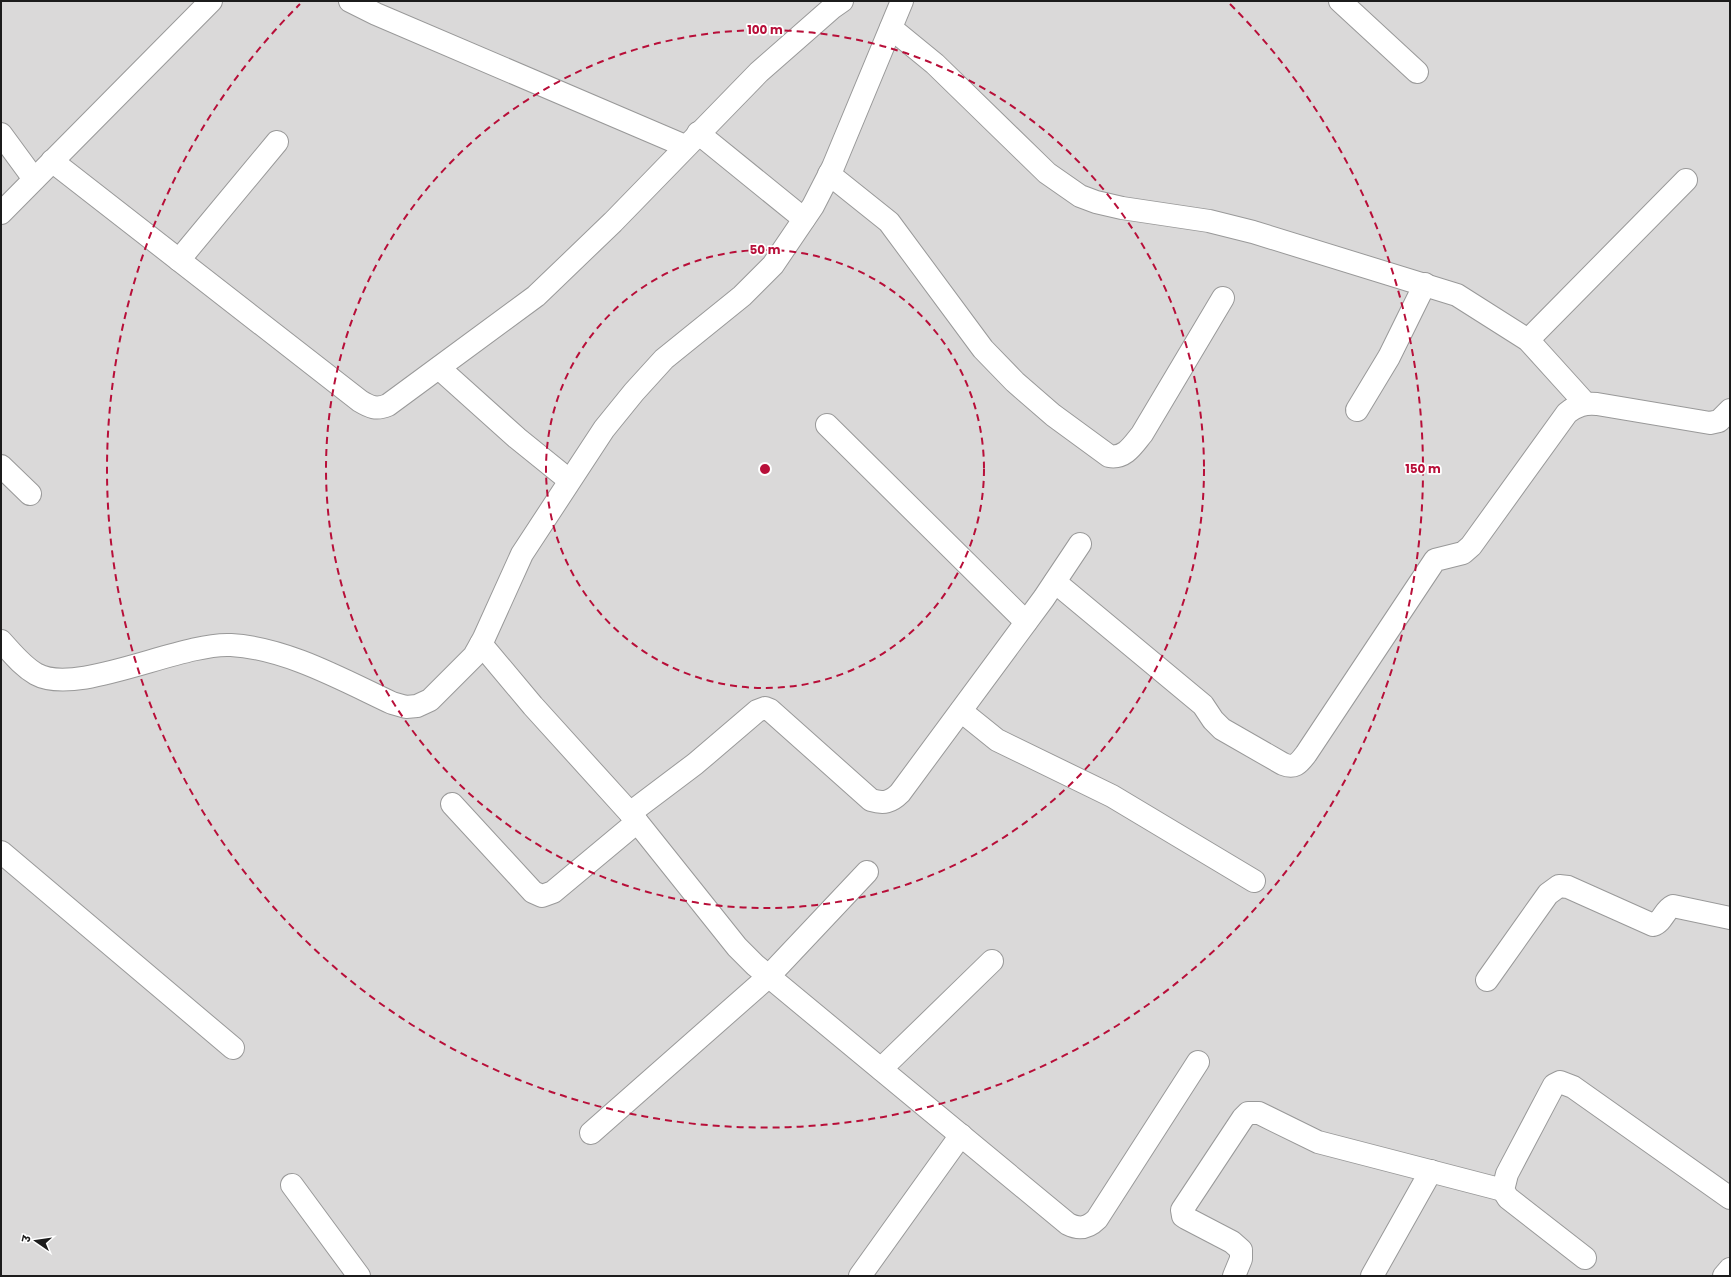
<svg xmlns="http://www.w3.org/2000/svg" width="1731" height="1277" font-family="Poppins,'Noto Sans Devanagari',sans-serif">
	<rect width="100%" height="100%" fill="#ece6e2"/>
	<!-- residential -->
	<rect fill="#dad9d9" x="1" y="1" width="1729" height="1275"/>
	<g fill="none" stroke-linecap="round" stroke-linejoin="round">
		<!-- minor casing -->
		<g stroke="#999" stroke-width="24">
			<g id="minor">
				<polyline points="350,1 376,14 685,146"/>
				<polyline points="1340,1 1417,72"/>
				<polyline points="891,28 935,64 1047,173 1080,196 1096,202 1122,208 1209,221 1253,232 1457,295 1528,340 1585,403"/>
				<polyline points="698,133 804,219"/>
				<polyline points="1,134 34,179"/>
				<path d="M52 161 360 401C370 407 376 410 388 405L536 296 613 222 759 72 832 8 842 1"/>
				<path d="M829 174 889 222 983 349 1015 382 1053 415 1109 456C1125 459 1133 445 1142 434L1223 298"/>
				<polyline points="1,213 211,1"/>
				<polyline points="179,260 277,142"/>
				<polyline points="1528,340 1686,180"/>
				<polyline points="439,368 517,438 569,480"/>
				<polyline points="1357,410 1389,357 1425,284"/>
				<polyline points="827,425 1026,622"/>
				<polyline points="1,466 30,494"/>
				<path d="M1055 582 1203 705 1213 720 1222 729 1283 764C1295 769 1299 763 1306 754L1435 560 1463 553 1471 546 1567 413C1577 405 1585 403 1597 404L1710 423 1719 421 1730 410"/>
				<path d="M1 641C12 653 22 666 36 674 77 697 181 642 231 645 286 648 343 680 392 703L406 707 417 706 430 700 474 656 484 638 522 554 604 429 634 392 664 359 742 296 773 265 813 206 833 167 902 1"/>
				<path d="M481 644 533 706 630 813 737 947 755 965 1068 1224C1080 1230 1088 1228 1097 1219L1198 1062"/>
				<polyline points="961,711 997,740 1112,796 1254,881"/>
				<polyline points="452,804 533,892 542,896 553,892 637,822"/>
				<path d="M630 813 695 764 757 711 765 708 770 710 871 800C884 804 891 802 900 793L1044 598 1080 544"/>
				<polyline points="1,852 233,1048"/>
				<path d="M1487 980 1548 894 1559 886 1568 887 1653 925C1663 922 1664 910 1673 906L1730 918"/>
				<polyline points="881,1069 992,961"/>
				<polyline points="591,1133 768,977 867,872"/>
				<polyline points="292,1185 359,1276"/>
				<polyline points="1585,1258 1508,1198 1503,1190 1507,1174 1554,1085 1560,1082 1573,1087 1730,1198"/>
				<polyline points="860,1276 961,1135"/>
				<polyline points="1234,1276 1241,1259 1241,1250 1232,1242 1186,1218 1183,1216 1182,1210 1243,1118 1248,1113 1259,1113 1318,1142 1503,1190"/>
				<polyline points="1372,1276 1431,1171"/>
				<polyline points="1724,1276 1730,1269"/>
			</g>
		</g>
		<!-- minor -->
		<use href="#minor" stroke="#fff" stroke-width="22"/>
	</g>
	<!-- distance rings -->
	<g fill="none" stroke="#b80f39" stroke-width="2" stroke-dasharray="7 5">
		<circle cx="765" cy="469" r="219"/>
		<circle cx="765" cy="469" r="439"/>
		<path d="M1230 4A658 658 0 1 1 300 4"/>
	</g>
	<circle cx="765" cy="469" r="6" fill="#b80f39" stroke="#fff" stroke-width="2"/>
	<g font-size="12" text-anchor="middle" font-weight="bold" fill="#b80f39" stroke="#fff" stroke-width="3.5" stroke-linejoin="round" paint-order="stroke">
		<text x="765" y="34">100 m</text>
		<text x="765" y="254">50 m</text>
		<text x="1423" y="473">150 m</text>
	</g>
	<!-- border -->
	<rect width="1731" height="1277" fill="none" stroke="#1c1c1c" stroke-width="4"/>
	<!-- north arrow -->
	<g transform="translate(36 1241) rotate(283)" stroke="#ffffff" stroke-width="3" paint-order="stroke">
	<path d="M0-3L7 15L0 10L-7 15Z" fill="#1c1c1c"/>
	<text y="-6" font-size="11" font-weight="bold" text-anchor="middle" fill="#1c1c1c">उ</text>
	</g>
</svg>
